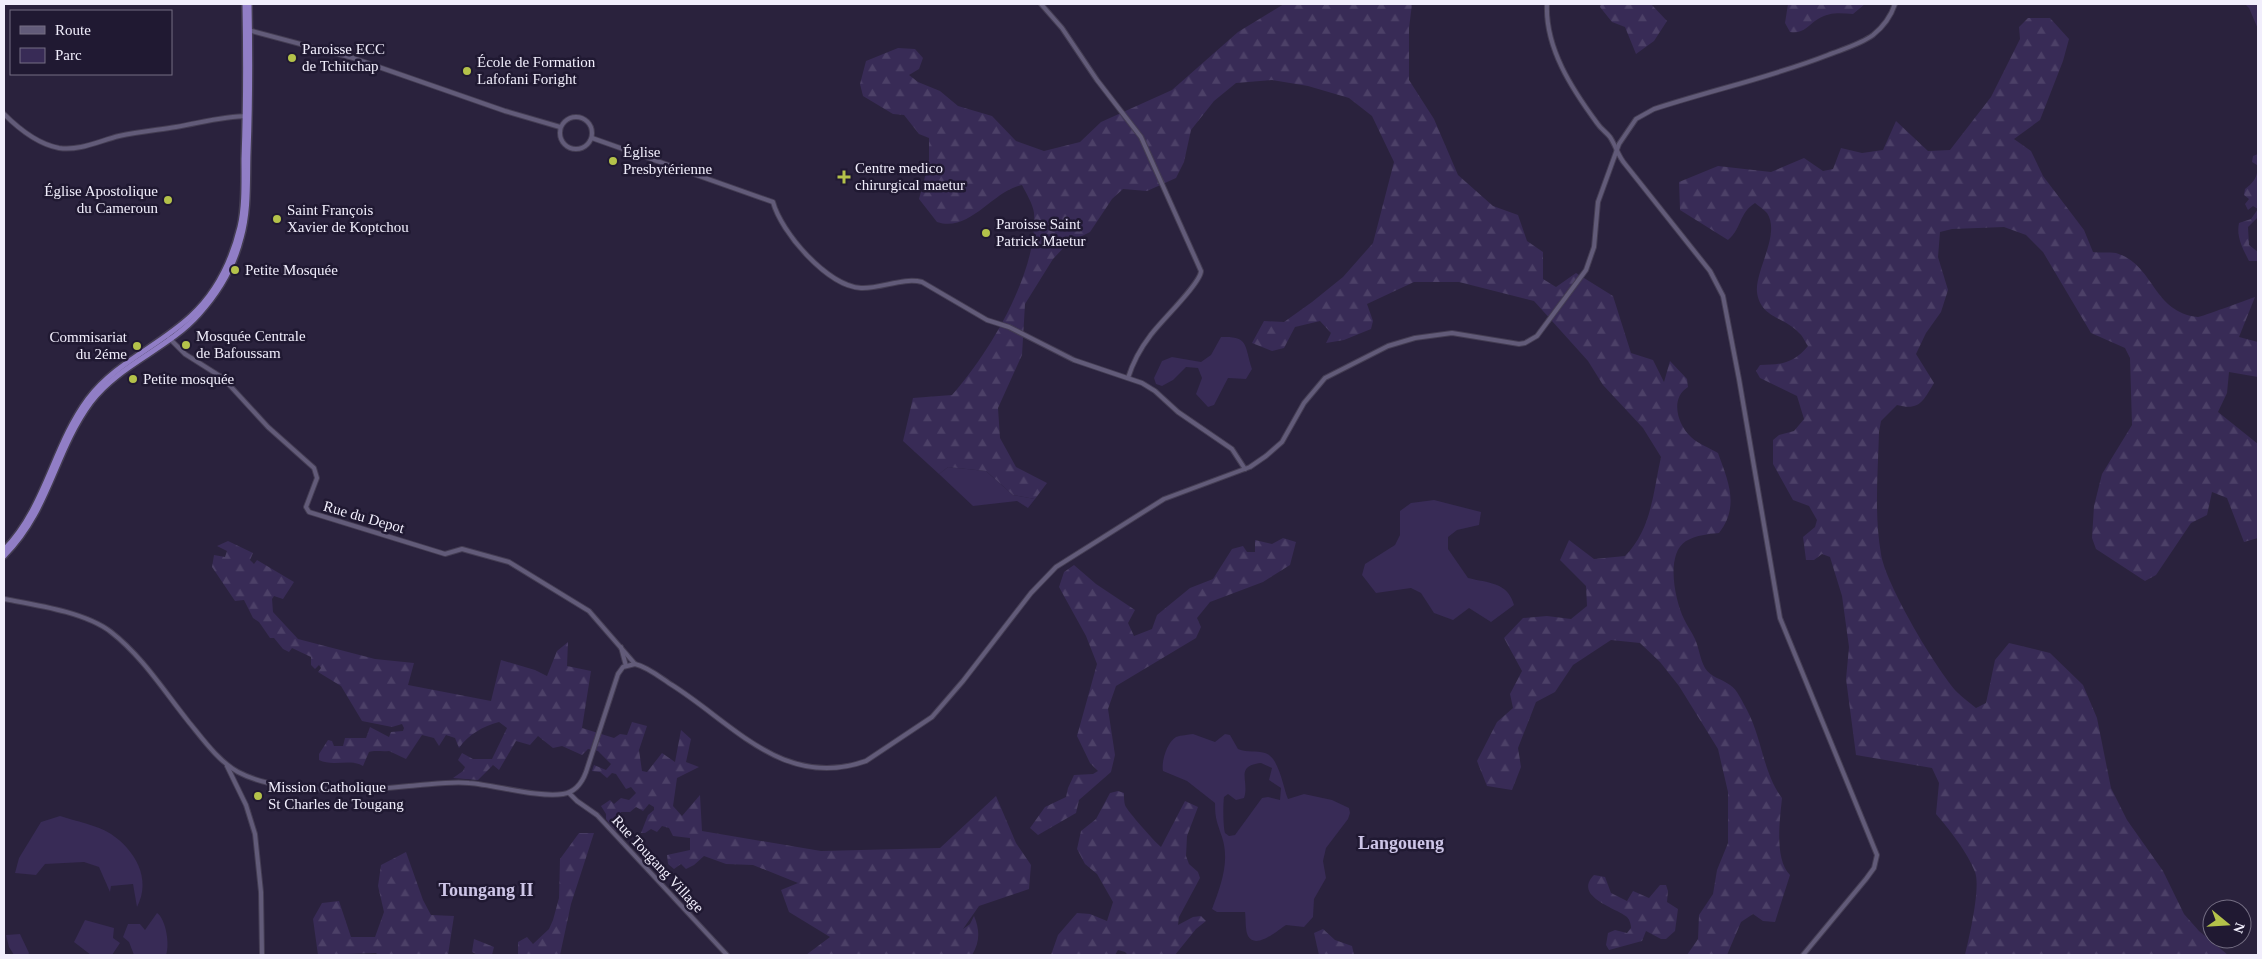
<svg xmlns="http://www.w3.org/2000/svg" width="2262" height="959" font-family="Georgia,serif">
	<defs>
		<pattern id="forest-firs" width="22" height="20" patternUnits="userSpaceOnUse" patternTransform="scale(1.25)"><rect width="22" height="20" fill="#382b56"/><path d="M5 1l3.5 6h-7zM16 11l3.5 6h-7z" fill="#4c4067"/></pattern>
	</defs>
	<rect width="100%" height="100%" fill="#2a223d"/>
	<!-- green -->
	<g fill="#382b56" fill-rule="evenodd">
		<polygon points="2245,4 2258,4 2258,29 2249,8"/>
		<path d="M1221 337C1249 336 1244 344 1252 369L1246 379 1228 378 1214 405 1208 407 1196 394 1202 378 1198 368 1186 367 1173 380 1162 386 1156 384 1154 378 1162 361 1172 357 1201 362 1211 355Z"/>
		<polygon points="948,467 986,471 1013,495 1035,499 1028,508 1017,501 973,506 939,474"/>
		<path d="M1434 500 1481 512 1479 525 1457 530 1448 537V549L1468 578C1488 583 1508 582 1514 605L1491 622 1469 608 1453 620 1434 613 1421 593 1411 588 1376 593 1362 575 1365 564 1395 545 1400 535V511L1411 503Z"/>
		<path d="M1193 734 1215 742 1225 734 1230 735 1238 749C1248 753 1256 750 1265 753 1279 757 1283 787 1288 799L1304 794 1332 800 1349 808 1350 813 1348 819 1326 848 1323 861 1326 878 1314 899 1313 917 1304 927 1286 925C1278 930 1256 950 1248 936 1245 930 1246 919 1245 912H1217L1212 909C1221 885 1230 862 1222 837 1217 822 1215 819 1215 803L1187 781 1163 771C1161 762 1167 742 1176 737 1181 735 1188 735 1193 734ZM1261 763 1272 768 1269 780 1281 788 1280 800 1268 797 1262 798 1235 835 1229 836 1225 833C1223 825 1223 805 1224 797L1228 794 1236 800 1244 798C1250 781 1234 766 1261 763Z"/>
		<path d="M60 816C75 821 97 825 111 834 135 850 152 879 137 907L133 884 111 886 110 892 99 867 84 862 45 864 36 875 15 873 19 858 41 822Z"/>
		<path d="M157 913C166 919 170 945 166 955H134L129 942 123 937 128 924H140L145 930Z"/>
		<polygon points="85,920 114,928 113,938 120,943 112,955 91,955 74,942"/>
		<polygon points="20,934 29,953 28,955 14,955 9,947 6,935"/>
	</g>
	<!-- forest -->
	<g fill="url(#forest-firs)">
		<path d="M1284 4H1412L1409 28V80L1434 119 1458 175 1493 206 1518 215 1527 241 1543 252V279L1556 287 1576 273 1613 296 1631 353 1653 360 1664 382 1670 361 1687 379 1688 387C1670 398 1677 424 1691 437 1698 444 1710 448 1718 453 1728 481 1740 506 1719 533 1708 534 1697 535 1686 541 1665 554 1675 601 1684 619 1687 626 1692 632 1695 639 1699 648 1700 659 1705 668 1710 677 1722 679 1730 685 1737 689 1743 703 1747 710 1762 738 1763 773 1782 798 1780 819 1774 859 1790 875L1775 922 1763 921 1753 914 1741 922 1727 955H1687L1698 939 1699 915 1713 894 1717 870 1728 843V792L1718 749 1679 686 1660 662 1640 643 1611 640 1573 665 1555 692 1536 702 1518 748 1521 767 1512 790 1487 786 1477 761 1497 722 1513 708 1510 694 1522 671 1504 638 1523 618 1547 616 1571 619 1587 606 1586 586 1560 560 1569 540 1594 559 1625 556C1652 529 1653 492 1661 457L1643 428 1603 385 1588 361 1534 301 1459 282H1414L1367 304 1373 321 1371 329 1344 340 1326 343 1331 333 1320 321 1295 327 1284 348 1272 351 1252 343 1264 321 1284 322 1312 302 1343 277 1373 243 1394 162 1372 116 1349 98 1308 86 1272 80 1236 83 1214 101 1191 130 1184 162 1176 178 1147 191 1123 189 1112 199 1090 232 1068 243 1053 259 1025 304 1022 355 998 408 1000 438 1016 467 1047 483 1035 499 1013 495 986 471 948 467 939 474 903 441 913 398 952 395C989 354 1039 270 1034 213 1033 204 1026 193 1022 185 992 191 970 233 937 222L919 199 929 162V138L919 134 904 115 893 114 863 96 860 84 866 61 898 48 915 49 923 58 919 69 909 75 918 82 940 91 958 106 992 116 1016 141 1044 151 1080 142 1101 122 1172 90 1238 32Z"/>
		<polygon points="1601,4 1651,4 1667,21 1654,41 1636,54 1625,27 1612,22 1600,7"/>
		<path d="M1788 4H1865L1853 14C1840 13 1829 12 1818 19 1807 26 1804 34 1790 32L1785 23Z"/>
		<path d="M2028 18H2050L2069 39 2063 61 2040 120 2014 139 2031 151 2043 176 2084 230 2093 252C2100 253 2109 252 2116 253 2155 265 2152 312 2198 317 2201 317 2246 300 2255 297L2239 337 2258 342V377L2229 372 2227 393 2218 412 2258 444V538L2244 542 2227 498 2212 492 2207 515 2191 523 2156 575 2145 581 2096 549 2092 538 2094 506 2102 474 2132 425 2130 358 2125 348 2091 333 2043 252 2026 235 2004 227 1952 229 1940 232 1938 257 1948 290 1941 312 1926 333 1916 354 1934 383C1923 401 1920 411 1897 405L1881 421 1879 432C1878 473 1874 514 1881 554 1885 583 1937 671 1958 693 1963 698 1970 703 1976 708L1986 703 1995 660 2009 643 2050 653 2083 685 2097 718 2111 788 2127 820 2163 871 2184 914 2199 931 2228 955H1965C1969 939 1981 887 1975 872 1968 853 1949 829 1936 814L1939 783 1932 768 1856 755 1846 679 1849 647 1842 596 1830 557 1822 554 1814 560H1806L1803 537 1815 527 1817 520 1809 506 1793 500 1773 464V440L1779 435 1794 431 1804 419 1797 396 1760 378 1756 371 1760 365C1781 365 1794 363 1808 346 1805 342 1803 336 1799 333 1785 317 1760 318 1757 292 1755 270 1781 234 1767 213 1764 210 1759 206 1755 203 1739 213 1742 228 1728 240L1680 210 1679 182 1718 166 1771 172 1804 158 1823 171 1833 169 1841 148 1862 153 1883 150 1896 121 1928 151 1950 150 1991 97 2020 39 2019 27Z"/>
		<path d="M2258 154V217L2248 227 2249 245 2258 252V261H2249C2243 249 2236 237 2239 223L2251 219 2258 209 2253 206 2248 210 2245 204 2249 199 2244 195 2245 189C2253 183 2259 176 2257 165L2252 162 2253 156Z"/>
		<polygon points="1283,538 1296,542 1290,565 1263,582 1210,602 1197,618 1201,627 1196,638 1116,686 1108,709 1115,755 1111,772 1079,800 1076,813 1038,835 1030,828 1045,807 1066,797 1068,788 1074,775 1093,774 1098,771 1090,763 1077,736 1097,664 1086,636 1059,587 1064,572 1074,565 1096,584 1135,610 1128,623 1134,636 1152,629 1157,615 1190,588 1213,579 1232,549 1243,546 1247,552 1255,552 1255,540 1272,544"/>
		<path d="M228 541 253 553 250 560 254 564 257 560 294 582 283 599 274 596 272 599 273 612 298 639 375 659 414 663 408 685 491 701 501 660 535 670 547 676 557 651 568 642 567 666 591 671 582 728 614 738 620 734 627 735 632 722 647 726 639 750 642 771 647 772 662 753 675 762 681 730 691 739 686 762 699 767 677 778 673 806 682 816 700 795 702 831 821 851 940 848 996 796 1016 843 1031 865 1029 889 979 906 963 929 970 924 974 916C980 930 980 942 972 955H806L830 937 789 912 781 890 798 883 753 865 726 864 704 856 694 865 686 869 681 864 674 869 668 864 667 855 690 850V838L673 836 669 828 662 826 657 832 651 829 645 833H641L648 815 654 810V807L649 804 643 811 636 807 630 812H621L617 820 616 832 606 819V814L601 806 610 800 614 804 621 798 629 800 636 793 631 787 626 789 616 774 612 773 607 778 600 772 592 771 594 765 606 770 611 764 598 751 588 749 582 755 562 746 553 748 538 736 530 745 516 741 499 770 493 765 478 780 453 778 463 771 465 767 458 760 462 753 473 759H492L507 728 499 722C483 726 468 735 459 748L455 738 446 735 439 746 434 738 422 735 406 759 389 751C382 752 375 750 369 752L363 766C351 758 333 767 319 760V754L328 740 332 741 334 746H343L345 738H366L370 727 389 737 391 732 403 731 404 728 402 724 392 727 362 721 341 686 318 672 321 668 319 665 315 669 311 665V657L292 648 289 652 283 649 274 638H270L259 622 253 618 244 600 235 601 212 567 214 555 225 557 227 551 217 546Z"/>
		<path d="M1118 791 1124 793C1124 797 1124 802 1125 805 1126 810 1157 844 1161 847L1185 801 1198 807 1187 836 1186 856 1189 864 1198 872 1200 878 1179 917 1178 925 1193 917 1201 916 1206 921 1196 929 1175 955H1128L1125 952 1118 950 1115 955H1051L1058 935 1077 913 1090 914 1107 921 1113 902 1097 874 1085 864 1077 849 1081 831 1096 819 1110 793Z"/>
		<polygon points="579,833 594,833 571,904 560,955 518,954 518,942 527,937 533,944 549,929 553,920 559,898 560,859"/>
		<polygon points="406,852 423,900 431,915 454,916 448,955 378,955 376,953 318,955 313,919 322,903 339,901 351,937 375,937 384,912 378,886 381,865"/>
		<path d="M1594 875 1605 877 1611 893 1627 901 1633 891 1649 898 1660 885H1666L1668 891 1667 902 1678 909 1675 931 1666 939H1661L1646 931 1642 941 1609 950 1606 945 1608 933 1615 930 1627 933 1631 928C1631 925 1630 920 1627 917 1619 909 1572 897 1594 875Z"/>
		<polygon points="1323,929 1335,940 1352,946 1354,955 1319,955 1314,933"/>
		<polygon points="474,939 494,947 492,955 478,955 472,952"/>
	</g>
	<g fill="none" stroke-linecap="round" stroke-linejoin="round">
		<!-- tertiary casing -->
		<g stroke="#443d53" stroke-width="6">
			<g id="tertiary">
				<path d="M1041 4 1062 28 1097 80 1141 137 1201 271C1201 283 1159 323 1150 336 1140 349 1133 362 1128 378"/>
				<path d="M1547 4C1545 48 1572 89 1597 123 1601 129 1606 132 1610 137 1616 146 1618 156 1625 164L1710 271 1723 296 1739 379 1780 618 1877 855 1874 868 1866 879 1803 955"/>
				<polyline points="248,30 353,58 505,111 560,127"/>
				<path d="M4 114C19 129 37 144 59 148 80 151 99 141 119 136 138 132 157 130 176 127 200 123 223 116 248 116"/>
				<circle cx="576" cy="133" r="16"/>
				<path d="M592 138 773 202C781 232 827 286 861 288 881 289 903 277 922 282L987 320 1009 327 1074 360 1142 383 1155 391 1178 412 1232 449 1245 469"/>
				<polyline points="169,338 185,354 223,378 268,427 314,468 317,478 306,507 309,512 445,554 462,549 509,562 589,611 635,664"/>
				<path d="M4 599C36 605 85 612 111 632 142 656 164 691 188 721 202 738 218 761 238 772 281 795 361 791 409 786 429 785 449 781 469 783 495 785 539 798 563 794 576 792 582 783 586 772L618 674 623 667 635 664C648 667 661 678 672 685 734 724 784 790 866 761L932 717 963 681 1031 593 1056 567 1164 499 1250 467 1266 456 1282 442 1304 403 1325 378 1388 346 1415 338 1452 333 1519 344 1525 343 1537 336 1586 270 1594 247 1598 202 1619 144 1636 119 1654 109C1712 90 1772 77 1828 55 1843 49 1861 44 1873 35 1883 27 1891 16 1895 4"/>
				<polyline points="621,647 626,666"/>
				<polyline points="227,766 246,805 255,834 261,892 262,955"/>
				<polyline points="569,793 577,801 597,815 727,955"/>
			</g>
		</g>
		<!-- trunk casing -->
		<g stroke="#443d53" stroke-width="8">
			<g id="trunk">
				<path d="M4 550C46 507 53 446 88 399 115 363 159 346 191 316 216 293 232 260 240 227 245 206 244 181 244 159 246 107 246 56 245 4"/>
				<path d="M4 556C50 510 54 452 91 402 120 364 168 349 199 314 218 293 234 266 241 238 249 210 247 180 248 152 250 102 250 53 249 4"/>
			</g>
		</g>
		<!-- tertiary -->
		<use href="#tertiary" stroke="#625b79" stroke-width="4"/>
		<!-- trunk -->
		<use href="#trunk" stroke="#917ec6" stroke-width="5"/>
	</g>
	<!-- markers -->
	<g fill="#b4c24a" stroke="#201932" stroke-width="2">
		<circle cx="292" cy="58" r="5"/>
		<circle cx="467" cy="71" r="5"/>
		<circle cx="613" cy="161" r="5"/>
		<path d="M841.5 169.5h5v5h5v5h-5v5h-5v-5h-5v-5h5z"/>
		<circle cx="168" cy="200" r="5"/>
		<circle cx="277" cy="219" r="5"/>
		<circle cx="986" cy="233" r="5"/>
		<circle cx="235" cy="270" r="5"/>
		<circle cx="186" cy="345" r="5"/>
		<circle cx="137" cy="346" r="5"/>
		<circle cx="133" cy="379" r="5"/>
		<circle cx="258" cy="796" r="5"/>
	</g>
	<g text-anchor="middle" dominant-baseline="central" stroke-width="5" stroke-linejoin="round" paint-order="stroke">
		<!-- poi labels -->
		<g font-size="15" fill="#f1eefc" stroke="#201932" text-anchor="start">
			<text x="302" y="49">Paroisse ECC<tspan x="302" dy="17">de Tchitchap</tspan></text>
			<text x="477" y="62">École de Formation<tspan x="477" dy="17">Lafofani Foright</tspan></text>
			<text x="623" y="152">Église<tspan x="623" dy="17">Presbytérienne</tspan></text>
			<text x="855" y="168">Centre medico<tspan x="855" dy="17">chirurgical maetur</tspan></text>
			<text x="158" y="191" text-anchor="end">Église Apostolique<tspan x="158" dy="17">du Cameroun</tspan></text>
			<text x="287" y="210">Saint François<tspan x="287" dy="17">Xavier de Koptchou</tspan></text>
			<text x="996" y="224">Paroisse Saint<tspan x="996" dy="17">Patrick Maetur</tspan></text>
			<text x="245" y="270">Petite Mosquée</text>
			<text x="196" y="336">Mosquée Centrale<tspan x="196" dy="17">de Bafoussam</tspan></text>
			<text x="127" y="337" text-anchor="end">Commisariat<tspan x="127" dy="17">du 2éme</tspan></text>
			<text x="143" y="379">Petite mosquée</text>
			<text x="268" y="787">Mission Catholique<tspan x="268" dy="17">St Charles de Tougang</tspan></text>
		</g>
		<!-- street labels -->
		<g font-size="15" fill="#f1eefc" stroke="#201932">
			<text transform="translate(364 517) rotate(16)">Rue du Depot</text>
			<text transform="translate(658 864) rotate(47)">Rue Tougang Village</text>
		</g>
		<!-- quarter labels -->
		<g font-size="18" font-weight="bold" fill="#cdc5e7" stroke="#201932">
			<text x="1401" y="843">Langoueng</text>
			<text x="486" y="890">Toungang II</text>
		</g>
	</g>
	<!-- border -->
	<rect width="2262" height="959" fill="none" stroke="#f1eefc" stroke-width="10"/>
	<!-- legend -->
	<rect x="10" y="10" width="162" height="65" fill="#201932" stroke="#746e83"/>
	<rect x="20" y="26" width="25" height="8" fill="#625b79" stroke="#746e83"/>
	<text x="55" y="35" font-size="15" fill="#f1eefc">Route</text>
	<rect x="20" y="48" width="25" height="15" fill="#382b56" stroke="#746e83"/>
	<text x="55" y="60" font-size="15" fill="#f1eefc">Parc</text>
	<!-- north arrow -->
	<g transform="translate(2227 924) rotate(108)"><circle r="24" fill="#201932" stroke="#746e83"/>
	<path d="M0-4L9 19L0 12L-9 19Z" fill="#b4c24a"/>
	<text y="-8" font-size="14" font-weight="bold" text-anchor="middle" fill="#f1eefc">N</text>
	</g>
</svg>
